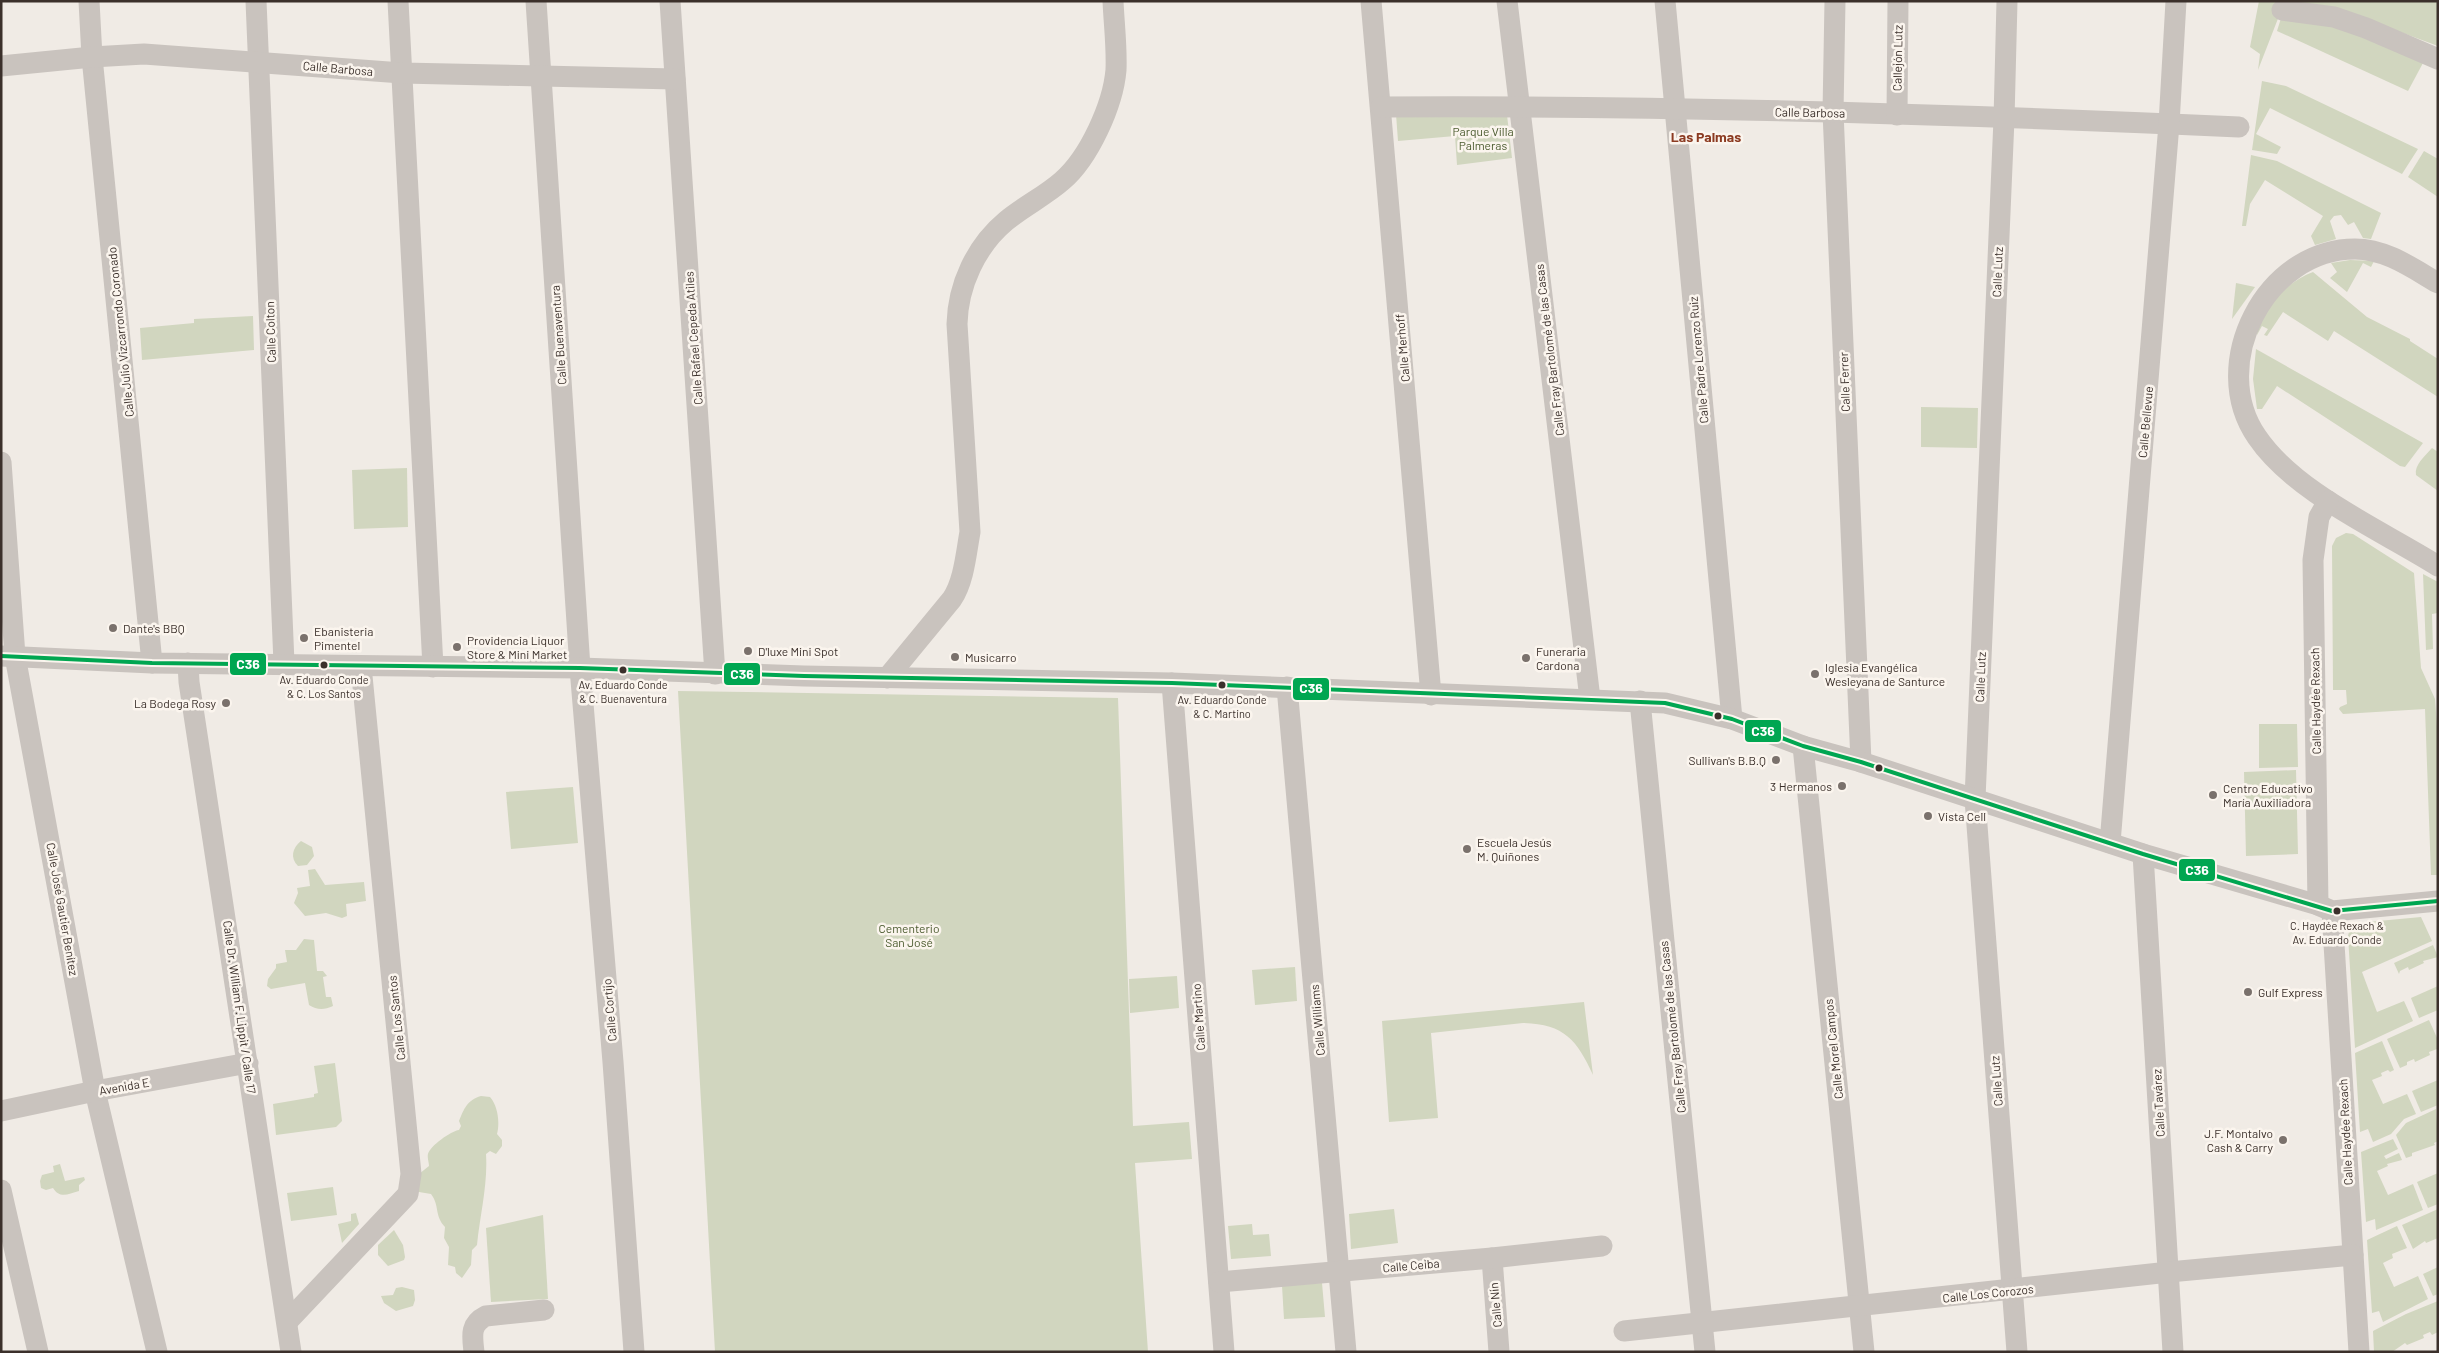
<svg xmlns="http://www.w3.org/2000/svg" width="2439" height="1353" font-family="Barlow,sans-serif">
	<rect width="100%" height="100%" fill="#f0ebe5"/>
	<!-- green -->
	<g fill="#d1d6bf">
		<polygon points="2259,1 2438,1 2438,46 2368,20 2279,16 2258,70 2260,54 2250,47"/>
		<polygon points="2282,15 2362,33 2423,63 2408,91 2277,31"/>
		<polygon points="2262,81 2286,86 2418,149 2402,174 2270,108 2256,134 2281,147 2277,154 2252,150"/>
		<polygon points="1396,114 1507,115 1512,158 1457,165 1455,136 1398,141"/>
		<polygon points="2424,151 2438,159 2438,197 2408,177"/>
		<polygon points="2251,155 2277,161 2381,213 2371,239 2363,238 2354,222 2348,225 2341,215 2334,216 2330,221 2336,239 2315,245 2311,236 2323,216 2265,180 2250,204 2246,226 2242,226"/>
		<polygon points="2350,260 2374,261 2371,267 2363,263 2347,292 2330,278 2337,272 2331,263"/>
		<path d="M2313 272 2367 317 2410 339V341L2438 359V397L2334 331 2328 341 2283 312 2267 336 2264 335 2268 329 2262 326 2257 335C2258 308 2289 281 2313 272Z"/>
		<polygon points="2236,283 2255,287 2232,319"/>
		<polygon points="253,316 254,350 142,360 140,328 194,323 194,319"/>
		<polygon points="2256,349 2423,443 2405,467 2400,466 2277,386 2262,409 2257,409 2253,379"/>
		<polygon points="1921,407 1978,408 1977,448 1921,447"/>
		<path d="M2432 448 2438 452V491L2416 475C2414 465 2425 456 2432 448Z"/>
		<polygon points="407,468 408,527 354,529 352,470"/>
		<polygon points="2346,533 2353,534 2414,573 2421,668 2435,699 2438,740 2438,875 2431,875 2425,709 2343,714 2339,709 2340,707 2347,704 2346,690 2333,690 2332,546 2336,538"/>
		<polygon points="2423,574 2438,582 2438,613 2432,614 2433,649 2426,650"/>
		<polygon points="678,691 1118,698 1133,1126 1189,1122 1192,1159 1135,1163 1148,1352 715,1352"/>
		<polygon points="2259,724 2297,724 2298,767 2259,768"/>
		<polygon points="2296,770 2298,854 2246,856 2244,772"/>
		<polygon points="573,787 578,843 511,849 506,792"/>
		<path d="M301 841 312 847 314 856 307 865 298 866C290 858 292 848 301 841Z"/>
		<polygon points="315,869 325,885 364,882 366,901 346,904 347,916 342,918 326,913 305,916 294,903 298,893 297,888 310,886 308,870"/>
		<polygon points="2421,917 2432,941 2362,972 2377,1012 2404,1001 2413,1021 2355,1048 2348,936 2350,927 2357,923"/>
		<path d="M304 939 314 940 317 971H323L327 976 323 977 326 997H331L333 1006C324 1010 317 1010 309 1005L305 983 271 989 267 986 268 979 276 968V964L287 962 285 950H296Z"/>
		<polygon points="2433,945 2438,957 2423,961 2424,963 2409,970 2408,967 2400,971 2399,974 2394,963"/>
		<polygon points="1295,967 1297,1001 1255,1005 1252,970"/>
		<polygon points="1177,976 1179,1008 1130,1013 1129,979"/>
		<polygon points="2438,986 2438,1010 2419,1018 2411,998"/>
		<path d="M1584 1002 1593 1075C1577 1040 1564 1024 1523 1023L1431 1033 1438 1118 1389 1122 1382 1021Z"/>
		<polygon points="2429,1020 2438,1040 2438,1051 2437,1049 2429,1052 2430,1055 2415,1062 2414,1059 2407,1062 2407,1065 2400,1068 2387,1039"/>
		<polygon points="2382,1041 2394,1070 2390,1072 2388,1070 2381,1073 2382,1076 2372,1080 2383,1104 2407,1094 2416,1114 2404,1119 2391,1134 2373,1142 2368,1129 2360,1132 2355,1053"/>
		<polygon points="335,1063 342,1121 336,1127 276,1135 273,1104 314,1097 314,1094 318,1093 314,1066"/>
		<polygon points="2438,1080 2438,1105 2421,1112 2412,1091"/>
		<path d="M481 1096 490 1097C498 1106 500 1123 497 1134L502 1140V1146L496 1154 490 1151 486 1154C488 1184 480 1215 477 1245L472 1250 471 1265 462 1278 456 1273 455 1267 448 1265 449 1247 444 1238 445 1227C434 1215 440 1206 431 1194L419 1192V1174L429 1166C429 1163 427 1157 428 1154 430 1146 451 1131 459 1130L461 1126 459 1121C464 1109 467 1100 481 1096Z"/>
		<polygon points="2436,1109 2438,1141 2434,1143 2435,1145 2412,1153 2412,1156 2406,1158 2396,1135 2406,1123"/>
		<polygon points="2393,1139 2398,1149 2384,1156 2386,1159 2399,1153 2402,1160 2387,1164 2388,1166 2377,1171 2388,1195 2413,1184 2423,1210 2376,1230 2375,1219 2366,1222 2361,1152"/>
		<path d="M60 1164 65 1181 84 1177 85 1180 79 1185V1191C68 1194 60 1199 53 1188L46 1190 41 1188 40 1181 42 1175 54 1172 53 1166Z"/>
		<polygon points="2438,1173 2438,1204 2428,1208 2417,1182"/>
		<polygon points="333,1187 337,1215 291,1221 287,1193"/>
		<polygon points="1394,1209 1398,1243 1351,1249 1349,1214"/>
		<polygon points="2438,1209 2438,1238 2426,1243 2425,1241 2413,1249 2402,1225"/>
		<polygon points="356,1213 359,1224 342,1243 338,1224 351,1221 351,1214"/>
		<polygon points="543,1215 548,1299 491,1302 486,1228"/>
		<polygon points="1252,1224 1253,1235 1269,1234 1271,1256 1231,1259 1228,1226"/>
		<polygon points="2397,1226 2407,1248 2392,1254 2393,1258 2383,1263 2394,1287 2418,1276 2428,1299 2383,1322 2379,1311 2372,1313 2367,1240"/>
		<polygon points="394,1230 403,1245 405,1257 404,1260 388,1266 378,1255 378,1245"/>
		<polygon points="2438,1267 2438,1294 2433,1296 2423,1274"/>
		<polygon points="1322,1283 1325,1317 1284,1319 1282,1286"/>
		<polygon points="402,1287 414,1290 415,1300 413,1306 396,1311 384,1303 381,1296 393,1295 396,1288"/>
		<polygon points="2438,1301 2438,1332 2432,1335 2430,1332 2423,1335 2424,1338 2407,1345 2405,1343 2392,1352 2374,1352 2373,1331 2406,1314"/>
	</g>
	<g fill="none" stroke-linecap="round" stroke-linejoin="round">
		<!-- minor -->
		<g stroke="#c9c3be" stroke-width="21">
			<polyline points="89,1 92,57 152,663"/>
			<polyline points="256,1 284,663"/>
			<polyline points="398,1 433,667"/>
			<polyline points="536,1 580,668 613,1062 634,1352"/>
			<polyline points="670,1 715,674"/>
			<polyline points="1371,1 1431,695"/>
			<polyline points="1507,1 1590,699"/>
			<polyline points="1665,1 1732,719"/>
			<polyline points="1835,1 1833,112 1861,762"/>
			<polyline points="2007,1 2004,119 1975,799 2017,1352"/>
			<polyline points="2282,10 2334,17 2366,28 2438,59"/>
			<polyline points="1,66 92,57 144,54 402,73 675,79"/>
			<path d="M1381 107C1667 105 1953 114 2239 127"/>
			<polyline points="1897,115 1898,1"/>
			<path d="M2438 283C2412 268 2386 249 2355 249 2265 249 2207 365 2257 437 2295 493 2381 530 2438 566"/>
			<polyline points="1,462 15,656 95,1091 157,1352"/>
			<polyline points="1,656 152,663 580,668 804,676 1172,683 1665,703 1732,719 1803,746 1861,762 2143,854 2318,905 2332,911 2438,901"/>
			<polyline points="188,663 189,682 291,1352"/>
			<path d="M887 678 952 599C964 581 966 554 970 532L957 324C958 285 976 246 1006 221 1024 206 1045 196 1062 181 1089 158 1113 105 1116 70 1117 47 1114 24 1113 1"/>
			<polyline points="1172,683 1224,1352"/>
			<polyline points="1287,687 1346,1352"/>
			<polyline points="1640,701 1705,1352"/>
			<polyline points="1803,746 1864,1352"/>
			<polyline points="2110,843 2169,124 2176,1"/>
			<polyline points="2143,854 2173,1352"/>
			<polyline points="2318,905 2313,560 2319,517 2328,501"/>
			<polyline points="2332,911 2359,1352"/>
			<polyline points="1,1111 95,1091 248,1063"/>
			<polyline points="1,1190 38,1352"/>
			<polyline points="1492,1258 1499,1352"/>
			<polyline points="1219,1282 1492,1258 1602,1246"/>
			<polyline points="287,1322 408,1194 411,1174 361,666"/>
			<polyline points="1624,1331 2169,1272 2353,1255"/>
			<path d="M474 1352C472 1335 470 1324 486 1316L544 1310"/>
		</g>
		<!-- bus-1 casing -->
		<g stroke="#fbf5ee" stroke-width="8">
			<polyline id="bus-1" points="1,656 152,663 580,668 804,676 1172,683 1665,703 1732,719 1803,746 1861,762 2143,854 2332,911 2438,901"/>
		</g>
		<!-- bus-1 -->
		<use href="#bus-1" stroke="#00a651" stroke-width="4"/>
	</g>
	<!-- markers -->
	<g fill="#7a716c" stroke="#fbf5ee" stroke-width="2">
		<circle cx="113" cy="628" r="5"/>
		<circle cx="304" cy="638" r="5"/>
		<circle cx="457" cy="647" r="5"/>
		<circle cx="748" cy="651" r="5"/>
		<circle cx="955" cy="657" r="5"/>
		<circle cx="1526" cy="658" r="5"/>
		<circle cx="1815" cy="674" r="5"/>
		<circle cx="226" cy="703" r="5"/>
		<circle cx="1776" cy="760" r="5"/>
		<circle cx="1842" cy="786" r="5"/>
		<circle cx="2213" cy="795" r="5"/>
		<circle cx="1928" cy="816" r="5"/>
		<circle cx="1467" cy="849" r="5"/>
		<circle cx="2248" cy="992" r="5"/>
		<circle cx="2283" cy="1140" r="5"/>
	</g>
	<g fill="#3b302b" stroke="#fbf5ee" stroke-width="2">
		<circle cx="324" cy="665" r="4.5"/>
		<circle cx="623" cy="670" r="4.5"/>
		<circle cx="1222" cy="685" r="4.5"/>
		<circle cx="1718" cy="716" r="4.5"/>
		<circle cx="1879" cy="768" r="4.5"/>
		<circle cx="2337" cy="911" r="4.5"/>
	</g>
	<g text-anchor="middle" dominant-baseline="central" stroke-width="5" stroke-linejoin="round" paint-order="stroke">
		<!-- bus labels -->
		<g font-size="11" fill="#3b302b" stroke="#fbf5ee">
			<text x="324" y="679">Av. Eduardo Conde<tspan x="324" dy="14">&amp; C. Los Santos</tspan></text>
			<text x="623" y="684">Av. Eduardo Conde<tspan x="623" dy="14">&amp; C. Buenaventura</tspan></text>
			<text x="1222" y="699">Av. Eduardo Conde<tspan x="1222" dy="14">&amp; C. Martino</tspan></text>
			<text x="2337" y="925">C. Haydée Rexach &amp;<tspan x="2337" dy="14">Av. Eduardo Conde</tspan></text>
		</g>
		<!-- street labels -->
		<g font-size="12" fill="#3b302b" stroke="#fbf5ee">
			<text transform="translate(1897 58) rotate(-89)">Callejón Lutz</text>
			<text transform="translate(338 68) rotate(5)">Calle Barbosa</text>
			<text transform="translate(1810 112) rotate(1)">Calle Barbosa</text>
			<text transform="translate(1997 272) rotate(-88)">Calle Lutz</text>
			<text transform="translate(120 332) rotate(-96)">Calle Julio Vizcarrondo Coronado</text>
			<text transform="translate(270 332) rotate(-92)">Calle Colton</text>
			<text transform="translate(558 335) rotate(-94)">Calle Buenaventura</text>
			<text transform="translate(693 338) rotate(-94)">Calle Rafael Cepeda Atiles</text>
			<text transform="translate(1402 348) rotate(-95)">Calle Merhoff</text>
			<text transform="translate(1549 350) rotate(-97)">Calle Fray Bartolomé de las Casas</text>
			<text transform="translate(1698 360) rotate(-95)">Calle Padre Lorenzo Ruiz</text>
			<text transform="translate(1844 382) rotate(-92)">Calle Ferrer</text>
			<text transform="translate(2145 422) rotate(-85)">Calle Bellevue</text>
			<text transform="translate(1980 677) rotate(-88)">Calle Lutz</text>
			<text transform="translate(2315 701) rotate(-91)">Calle Haydée Rexach</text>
			<text transform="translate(63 909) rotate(80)">Calle José Gautier Benítez</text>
			<text transform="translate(240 1007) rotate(82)">Calle Dr. William F. Lippit / Calle 17</text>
			<text transform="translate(609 1010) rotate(-95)">Calle Cortijo</text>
			<text transform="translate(1198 1017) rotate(-94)">Calle Martino</text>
			<text transform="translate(396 1018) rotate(-96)">Calle Los Santos</text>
			<text transform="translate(1317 1020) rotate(-95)">Calle Williams</text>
			<text transform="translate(1672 1027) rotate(-96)">Calle Fray Bartolomé de las Casas</text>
			<text transform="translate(1833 1049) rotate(-96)">Calle Morel Campos</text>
			<text transform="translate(1996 1081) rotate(-94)">Calle Lutz</text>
			<text transform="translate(124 1086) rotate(-10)">Avenida E</text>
			<text transform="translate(2158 1103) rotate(-93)">Calle Tavárez</text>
			<text transform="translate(2345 1132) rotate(-93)">Calle Haydée Rexach</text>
			<text transform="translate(1411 1265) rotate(-5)">Calle Ceiba</text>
			<text transform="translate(1988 1293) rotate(-6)">Calle Los Corozos</text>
			<text transform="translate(1495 1305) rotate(-95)">Calle Nin</text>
		</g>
		<!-- park labels -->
		<g font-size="12" fill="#4a5a2e" stroke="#fbf5ee">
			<text x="1483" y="131">Parque Villa<tspan x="1483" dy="14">Palmeras</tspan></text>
			<text x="909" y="928">Cementerio<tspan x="909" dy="14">San José</tspan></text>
		</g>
		<!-- poi labels -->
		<g font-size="12" fill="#3b302b" stroke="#fbf5ee" text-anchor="start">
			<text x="123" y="628">Dante's BBQ</text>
			<text x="314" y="631">Ebanisteria<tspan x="314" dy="14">Pimentel</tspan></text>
			<text x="467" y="640">Providencia Liquor<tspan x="467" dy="14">Store &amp; Mini Market</tspan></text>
			<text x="758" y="651">D'luxe Mini Spot</text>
			<text x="1536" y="651">Funeraria<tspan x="1536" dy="14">Cardona</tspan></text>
			<text x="965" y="657">Musicarro</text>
			<text x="1825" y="667">Iglesia Evangélica<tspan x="1825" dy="14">Wesleyana de Santurce</tspan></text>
			<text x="216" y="703" text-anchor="end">La Bodega Rosy</text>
			<text x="1766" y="760" text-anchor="end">Sullivan's B.B.Q</text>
			<text x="1832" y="786" text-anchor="end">3 Hermanos</text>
			<text x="2223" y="788">Centro Educativo<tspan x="2223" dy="14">María Auxiliadora</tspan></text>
			<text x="1938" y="816">Vista Cell</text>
			<text x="1477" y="842">Escuela Jesús<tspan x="1477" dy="14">M. Quiñones</tspan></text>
			<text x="2258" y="992">Gulf Express</text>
			<text x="2273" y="1133" text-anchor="end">J.F. Montalvo<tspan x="2273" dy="14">Cash &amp; Carry</tspan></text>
		</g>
		<!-- neighbourhood labels -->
		<g font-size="14" font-weight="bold" fill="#8c3b22" stroke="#fbf5ee">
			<text x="1706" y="136">Las Palmas</text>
		</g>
	</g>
	<g stroke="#fbf5ee" stroke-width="2">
		<rect x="229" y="652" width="38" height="24" rx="5" fill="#00a651"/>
		<rect x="723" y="662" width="38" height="24" rx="5" fill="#00a651"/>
		<rect x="1292" y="677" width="38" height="24" rx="5" fill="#00a651"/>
		<rect x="1744" y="719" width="38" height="24" rx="5" fill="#00a651"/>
		<rect x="2178" y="858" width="38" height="24" rx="5" fill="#00a651"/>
	</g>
	<g font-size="14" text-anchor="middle" font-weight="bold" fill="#fff">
		<text x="248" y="669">C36</text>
		<text x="742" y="679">C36</text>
		<text x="1311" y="693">C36</text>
		<text x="1763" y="736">C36</text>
		<text x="2197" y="875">C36</text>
	</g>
	<!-- border -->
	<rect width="2439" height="1353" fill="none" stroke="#3b302b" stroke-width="5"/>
</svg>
